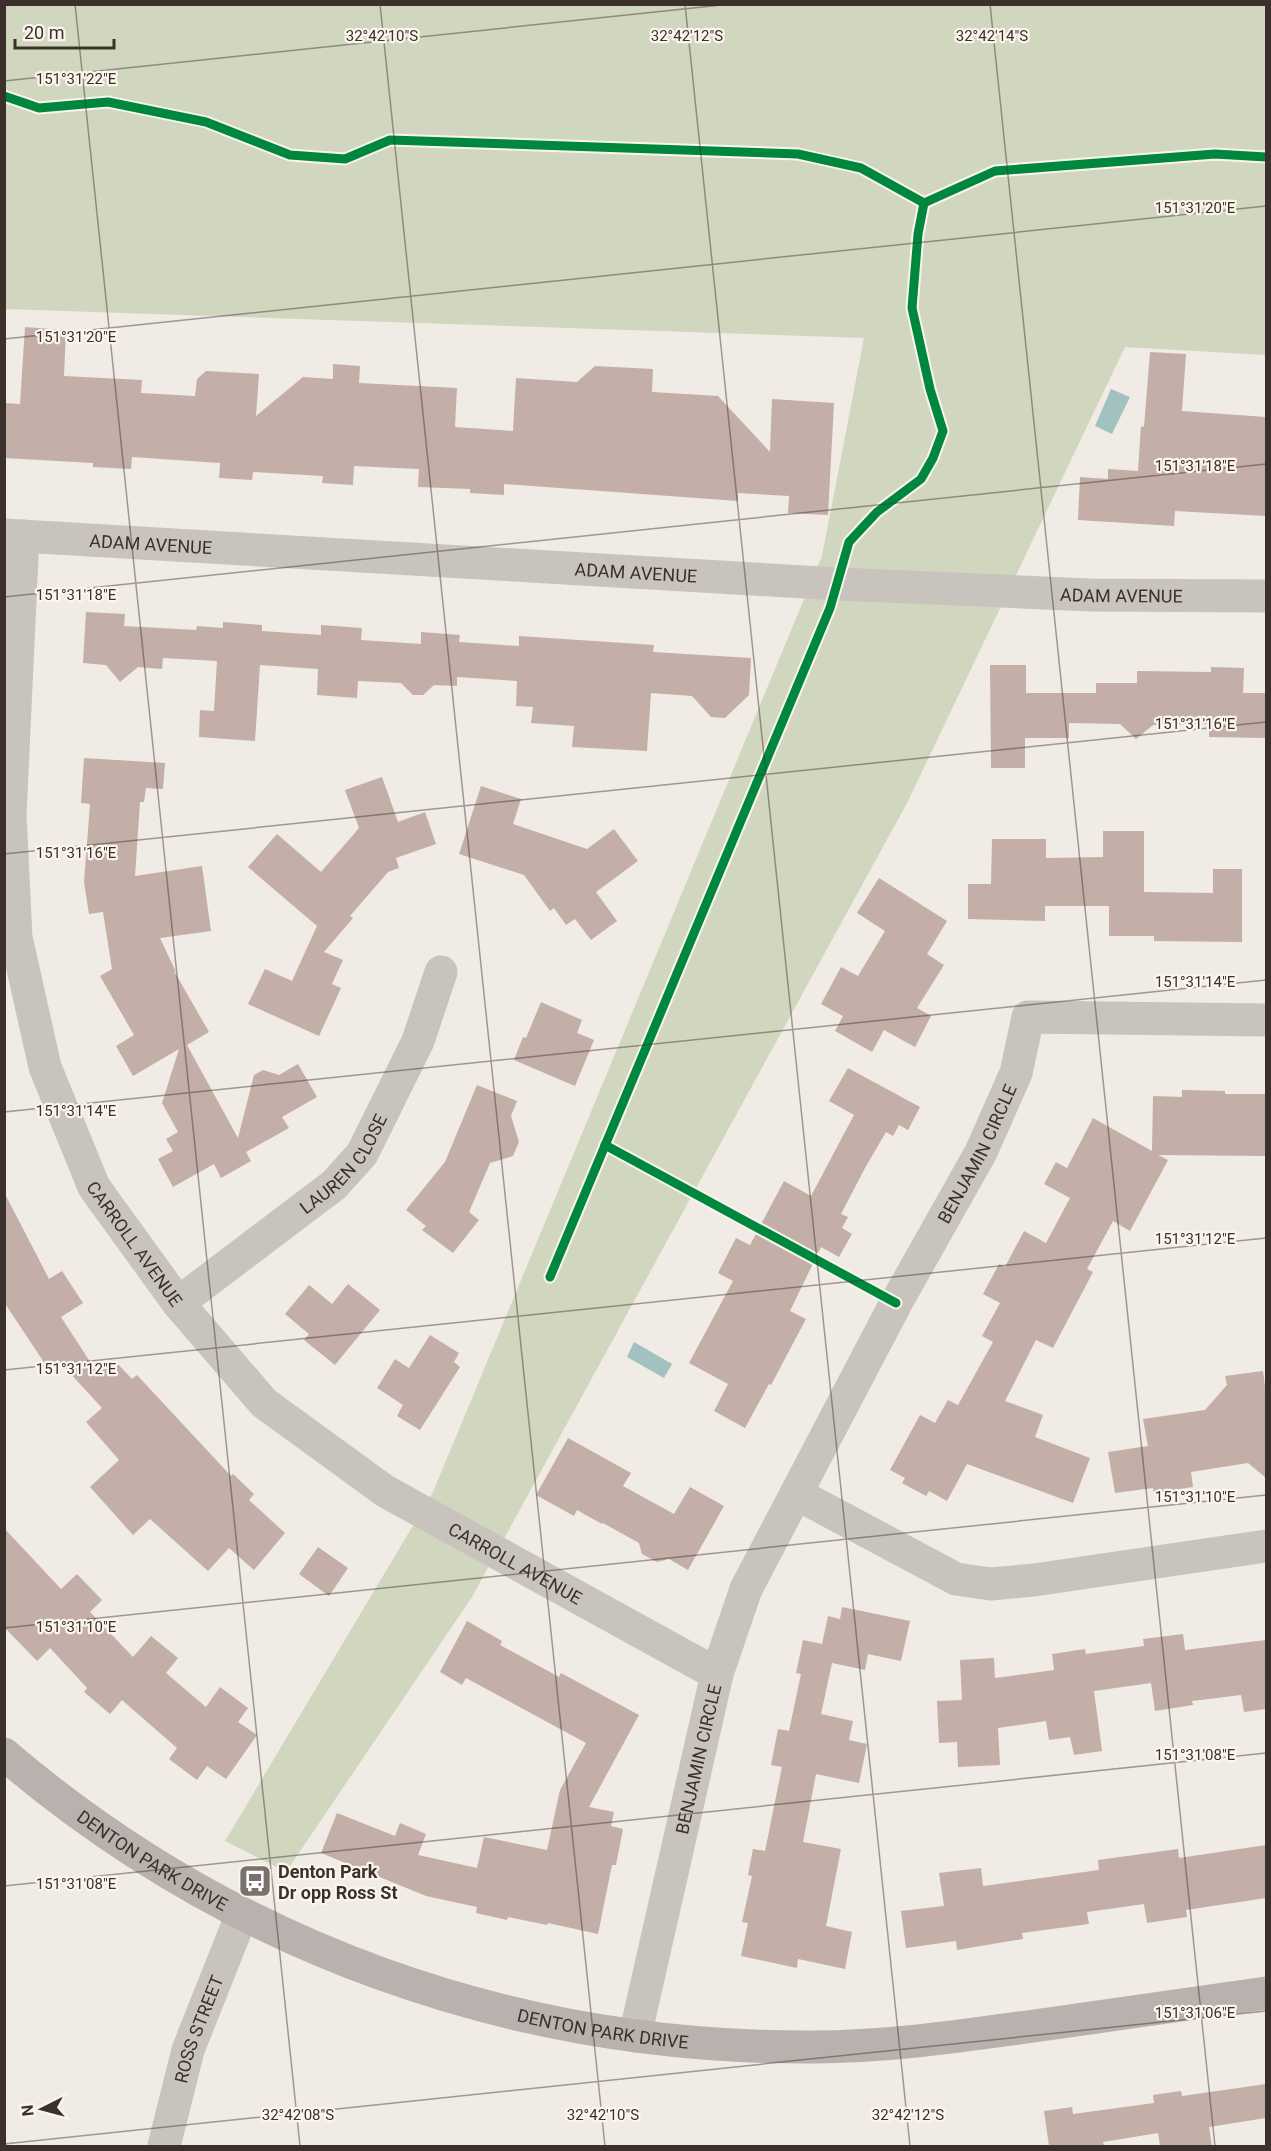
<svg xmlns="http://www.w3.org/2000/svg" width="1271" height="2151" font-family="Roboto,sans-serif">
	<rect width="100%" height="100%" fill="#f0ebe5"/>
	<!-- green -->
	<polygon fill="#d1d6bf" points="5,5 1266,5 1266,355 1125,347 907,803 472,1597 286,1872 225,1841 433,1492 822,556 864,338 5,309"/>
	<!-- water -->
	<g fill="#a1c2c1">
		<polygon points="1111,389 1130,397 1112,434 1095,426"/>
		<polygon points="634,1342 672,1364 664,1378 627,1357"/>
	</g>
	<!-- building -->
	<g fill="#c3afa7">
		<polygon points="25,327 66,330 64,376 142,380 141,393 195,396 197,379 206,371 259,374 256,416 303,377 333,379 333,364 360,366 359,383 457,388 455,427 513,431 516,378 577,382 595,366 653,369 652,392 718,396 770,452 772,399 834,403 828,515 788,513 789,496 738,493 738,501 504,484 504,495 470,493 470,489 418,487 419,469 354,466 353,485 322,483 323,476 253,472 252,480 219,478 220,463 132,457 131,469 93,467 93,463 4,458 4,403 20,404"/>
		<polygon points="1150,352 1186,354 1182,411 1266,417 1266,516 1175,511 1174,526 1078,520 1080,477 1108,479 1108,469 1138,471 1141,426 1144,427"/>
		<polygon points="86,612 125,614 124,626 196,630 197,626 223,628 223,622 262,625 262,631 321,635 321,625 362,628 361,640 421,644 421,632 460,635 459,642 519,646 519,636 654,645 653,652 751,658 749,695 725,718 711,717 692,696 651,693 647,751 610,749 572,747 574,726 531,723 533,707 516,706 517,681 457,677 457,686 434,685 423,695 413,695 401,683 358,681 357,698 317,695 318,669 260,665 255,741 199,737 200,710 214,711 217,661 163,658 162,669 138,667 120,682 106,665 83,663"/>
		<polygon points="990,665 1026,665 1026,693 1096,693 1096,683 1137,683 1137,671 1211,672 1211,667 1244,668 1243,693 1266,693 1266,738 1209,737 1209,724 1153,725 1136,739 1120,724 1069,723 1069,738 1025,738 1025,768 991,768"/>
		<polygon points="84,758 165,763 163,789 146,788 144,802 140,802 135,876 202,866 211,931 160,938 176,972 174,971 209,1032 187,1045 238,1138 254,1075 263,1070 279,1075 298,1064 317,1097 282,1117 289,1128 246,1152 251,1161 221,1178 214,1164 173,1187 158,1159 173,1151 166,1139 178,1132 162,1103 179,1049 133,1076 116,1046 134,1035 100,976 112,969 103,912 89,914 84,882 90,804 81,803"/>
		<polygon points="382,777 398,822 425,812 436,844 396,858 399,868 388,872 350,916 353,918 324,952 343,960 332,984 341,988 319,1036 248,1004 265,969 292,981 317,926 248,867 277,834 321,872 359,828 345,790"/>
		<polygon points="481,786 521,799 513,824 587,849 614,829 638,861 596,892 617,921 591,940 575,919 566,925 554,908 550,911 524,875 459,854"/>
		<polygon points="1103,831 1144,831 1144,892 1213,893 1213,869 1242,869 1242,942 1154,941 1154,936 1109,936 1109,906 1045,906 1045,921 968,919 968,884 991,884 992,839 1046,839 1046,858 1103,857"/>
		<polygon points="879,878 947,921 927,954 944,965 917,1008 931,1016 915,1047 884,1030 872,1052 835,1031 843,1016 821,1004 841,967 858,976 885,931 857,913"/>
		<polygon points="541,1002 582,1020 577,1033 594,1040 575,1086 514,1060 523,1037 526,1038"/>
		<polygon points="848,1068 920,1107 908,1130 899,1125 893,1136 886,1132 865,1168 841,1214 848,1217 842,1228 852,1234 839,1257 821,1247 790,1311 806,1319 771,1385 769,1384 745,1428 714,1411 728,1384 689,1363 733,1281 718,1273 736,1238 750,1245 784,1181 811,1196 854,1115 829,1101"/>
		<polygon points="477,1085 517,1101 511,1116 519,1142 513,1156 490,1163 469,1212 479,1220 453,1253 422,1230 426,1226 406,1210 445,1162"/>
		<polygon points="1182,1090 1225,1091 1225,1094 1266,1094 1266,1156 1158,1155 1168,1160 1130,1231 1113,1221 1087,1269 1093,1272 1053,1348 1036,1340 1005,1401 1043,1415 1035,1437 1090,1458 1073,1503 967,1464 947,1501 929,1491 926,1496 902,1483 905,1478 890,1470 920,1415 935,1423 948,1400 958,1405 993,1342 982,1336 1000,1303 983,1294 999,1264 1005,1267 1024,1231 1046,1243 1070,1198 1044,1184 1056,1162 1067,1168 1093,1118 1152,1151 1153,1096 1182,1097"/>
		<polygon points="4,1192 49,1279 62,1271 83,1303 61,1317 98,1374 114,1360 132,1379 137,1375 231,1476 233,1474 254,1494 249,1500 285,1533 254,1570 229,1548 208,1571 150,1519 133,1535 90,1487 119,1460 86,1422 102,1408 58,1360 47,1367 4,1302"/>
		<polygon points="348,1284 380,1310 335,1365 304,1340 309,1334 285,1314 309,1285 332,1304"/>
		<polygon points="430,1335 459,1353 454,1362 460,1367 420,1430 397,1416 403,1405 377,1388 395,1359 409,1368"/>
		<polygon points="1263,1371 1266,1394 1266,1478 1248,1463 1191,1472 1193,1487 1154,1493 1153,1488 1115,1493 1108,1452 1148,1446 1143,1419 1205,1410 1227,1385 1225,1376"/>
		<polygon points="568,1438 631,1473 623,1486 674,1514 690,1487 724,1506 688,1570 669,1559 657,1562 642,1554 639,1543 603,1523 602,1524 577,1510 574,1516 536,1495"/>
		<polygon points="4,1528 61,1589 77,1574 102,1600 90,1612 133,1657 151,1636 178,1658 166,1673 206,1707 220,1687 248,1708 238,1722 257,1735 226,1779 207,1766 197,1780 169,1759 177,1748 122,1700 110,1714 84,1692 87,1688 50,1648 37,1661 4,1627"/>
		<polygon points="318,1547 348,1568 329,1596 299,1574"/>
		<polygon points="842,1607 910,1621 901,1661 868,1654 865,1670 832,1663 821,1714 853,1721 849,1740 867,1744 859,1783 816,1774 803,1842 841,1849 826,1926 852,1932 845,1969 798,1959 797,1968 741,1956 748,1923 742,1922 752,1876 748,1875 753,1849 765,1851 782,1767 771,1765 778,1729 789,1731 801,1674 796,1673 803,1640 822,1644 828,1616 840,1619"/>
		<polygon points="467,1621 502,1641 500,1645 559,1677 561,1673 639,1715 589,1807 614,1812 611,1826 623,1829 616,1865 612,1865 598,1934 548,1923 547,1925 508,1917 507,1920 476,1913 477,1907 426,1896 321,1853 337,1813 395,1836 400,1823 426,1834 418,1855 477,1868 484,1837 547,1850 560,1790 586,1743 466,1678 462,1685 440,1672"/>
		<polygon points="1183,1634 1185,1650 1266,1640 1266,1709 1244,1712 1241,1695 1192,1701 1193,1705 1155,1711 1151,1683 1094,1691 1102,1751 1074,1755 1070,1737 1049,1740 1046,1721 998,1728 1000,1765 958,1767 957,1742 939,1743 937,1701 962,1700 960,1660 994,1658 995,1678 1054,1670 1052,1654 1085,1649 1086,1654 1144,1646 1143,1639"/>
		<polygon points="1266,1845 1266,1898 1186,1910 1187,1917 1147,1923 1144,1904 1087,1912 1089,1924 1022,1933 1023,1939 957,1950 956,1941 906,1948 901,1911 944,1906 939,1873 981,1868 983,1886 1099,1870 1098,1860 1178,1849 1179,1858"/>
		<polygon points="1266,2084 1266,2118 1209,2127 1212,2146 1160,2146 1158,2133 1103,2142 1104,2146 1049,2146 1044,2111 1072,2107 1073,2114 1154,2103 1153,2095 1181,2091 1182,2096"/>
	</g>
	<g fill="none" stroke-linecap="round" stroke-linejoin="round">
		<!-- minor -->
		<g stroke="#c9c3be" stroke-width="33">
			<path id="s1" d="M4 535 838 584 1090 595 1266 596"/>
			<path id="s2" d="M23 536 10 815 16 937 45 1067 94 1187 178 1303 264 1403 385 1491 717 1674"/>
			<path id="s3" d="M178 1303 334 1185 362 1154 418 1041 441 972"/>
			<polyline points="797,1494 956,1579 991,1584 1034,1580 1266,1546"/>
			<path id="s4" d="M635 2036 717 1674 746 1589 896 1303 981 1152 1016 1073 1028 1017 1266 1020"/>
			<path id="s5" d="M164 2146 188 2050 242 1914"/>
		</g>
		<!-- major -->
		<path stroke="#b8b1ad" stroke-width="33" id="s6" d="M4 1754C231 1948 515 2049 813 2047 887 2047 961 2036 1034 2026 1111 2015 1189 2004 1266 1993"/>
		<!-- cycleway casing -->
		<g stroke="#fbf5ee" stroke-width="13">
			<g id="cycleway">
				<polyline points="4,96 39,108 108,102 206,122 290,155 345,159 390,140 798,154 861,168 924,203 995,171 1215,154 1266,157"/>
				<polyline points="605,1145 896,1303"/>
				<polyline points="550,1277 830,608 849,542 877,512 921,479 933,458 943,431 930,389 912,308 918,234 924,203"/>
			</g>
		</g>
		<!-- cycleway -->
		<use href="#cycleway" stroke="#00873e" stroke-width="9"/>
	</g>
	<!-- ticks -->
	<path fill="none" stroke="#3b302b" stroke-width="1.5" stroke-opacity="0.45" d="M75 4 300 2146M380 4 605 2146M685 4 910 2146M990 4 1215 2146M4 81 731 4M4 339 1266 206M4 597 1266 464M4 854 1266 722M4 1112 1266 980M4 1370 1266 1238M4 1628 1266 1495M4 1886 1266 1753M4 2144 1266 2011"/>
	<!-- icons -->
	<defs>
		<g id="bus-square" transform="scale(1.725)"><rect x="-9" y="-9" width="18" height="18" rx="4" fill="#7a716c" stroke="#fbf5ee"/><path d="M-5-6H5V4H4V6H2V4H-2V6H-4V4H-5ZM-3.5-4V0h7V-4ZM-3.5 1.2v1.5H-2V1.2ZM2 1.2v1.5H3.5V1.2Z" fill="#fff"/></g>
	</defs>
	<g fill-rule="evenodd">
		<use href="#bus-square" x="255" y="1881"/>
	</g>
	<g text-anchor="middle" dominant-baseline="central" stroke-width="4.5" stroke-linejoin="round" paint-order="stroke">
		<!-- street labels -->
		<g font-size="18" fill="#3b302b" stroke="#fbf5ee">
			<text stroke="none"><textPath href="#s1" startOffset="147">ADAM AVENUE</textPath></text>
			<text stroke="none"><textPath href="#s1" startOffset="633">ADAM AVENUE</textPath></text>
			<text stroke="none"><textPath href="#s1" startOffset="1119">ADAM AVENUE</textPath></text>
			<text stroke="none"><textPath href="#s4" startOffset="954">BENJAMIN CIRCLE</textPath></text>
			<text stroke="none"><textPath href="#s3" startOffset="218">LAUREN CLOSE</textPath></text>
			<text stroke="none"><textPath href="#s2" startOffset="734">CARROLL AVENUE</textPath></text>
			<text stroke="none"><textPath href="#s2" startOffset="1238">CARROLL AVENUE</textPath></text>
			<text stroke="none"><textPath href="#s4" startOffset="284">BENJAMIN CIRCLE</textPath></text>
			<text stroke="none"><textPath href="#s6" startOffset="183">DENTON PARK DRIVE</textPath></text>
			<text stroke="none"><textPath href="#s6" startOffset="668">DENTON PARK DRIVE</textPath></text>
			<text stroke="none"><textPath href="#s5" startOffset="122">ROSS STREET</textPath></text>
		</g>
		<!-- poi labels -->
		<g font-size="18" font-weight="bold" fill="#3b302b" stroke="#fbf5ee" text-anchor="start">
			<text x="278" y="1871">Denton Park<tspan x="278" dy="21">Dr opp Ross St</tspan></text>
		</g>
	</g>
	<g font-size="15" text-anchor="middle" fill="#3b302b" stroke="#fbf5ee" stroke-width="4.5" stroke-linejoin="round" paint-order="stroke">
		<text x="382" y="41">32°42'10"S</text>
		<text x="687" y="41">32°42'12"S</text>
		<text x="992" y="41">32°42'14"S</text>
		<text x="76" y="84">151°31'22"E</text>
		<text x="1195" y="213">151°31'20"E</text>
		<text x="76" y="342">151°31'20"E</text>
		<text x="1195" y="471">151°31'18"E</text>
		<text x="76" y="600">151°31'18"E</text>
		<text x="1195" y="729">151°31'16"E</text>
		<text x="76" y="858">151°31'16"E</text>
		<text x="1195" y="987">151°31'14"E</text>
		<text x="76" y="1116">151°31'14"E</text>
		<text x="1195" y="1244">151°31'12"E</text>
		<text x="76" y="1374">151°31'12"E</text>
		<text x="1195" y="1502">151°31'10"E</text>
		<text x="76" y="1632">151°31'10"E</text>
		<text x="1195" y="1760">151°31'08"E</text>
		<text x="76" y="1889">151°31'08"E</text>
		<text x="1195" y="2018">151°31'06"E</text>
		<text x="298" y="2120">32°42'08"S</text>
		<text x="603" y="2120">32°42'10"S</text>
		<text x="908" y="2120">32°42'12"S</text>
	</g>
	<!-- border -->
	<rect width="1271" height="2151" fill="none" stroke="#3b302b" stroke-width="12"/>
	<!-- north arrow -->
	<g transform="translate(42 2109) rotate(264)" stroke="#fbf5ee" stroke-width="4.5" paint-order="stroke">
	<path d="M0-4.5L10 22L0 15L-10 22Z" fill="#3b302b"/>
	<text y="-9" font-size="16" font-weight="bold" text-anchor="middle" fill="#3b302b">N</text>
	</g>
	<!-- scale -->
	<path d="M15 39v9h99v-9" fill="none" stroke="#3b302b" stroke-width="3"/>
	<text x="24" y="39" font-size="18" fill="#3b302b" stroke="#fbf5ee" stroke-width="4.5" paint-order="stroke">20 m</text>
</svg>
